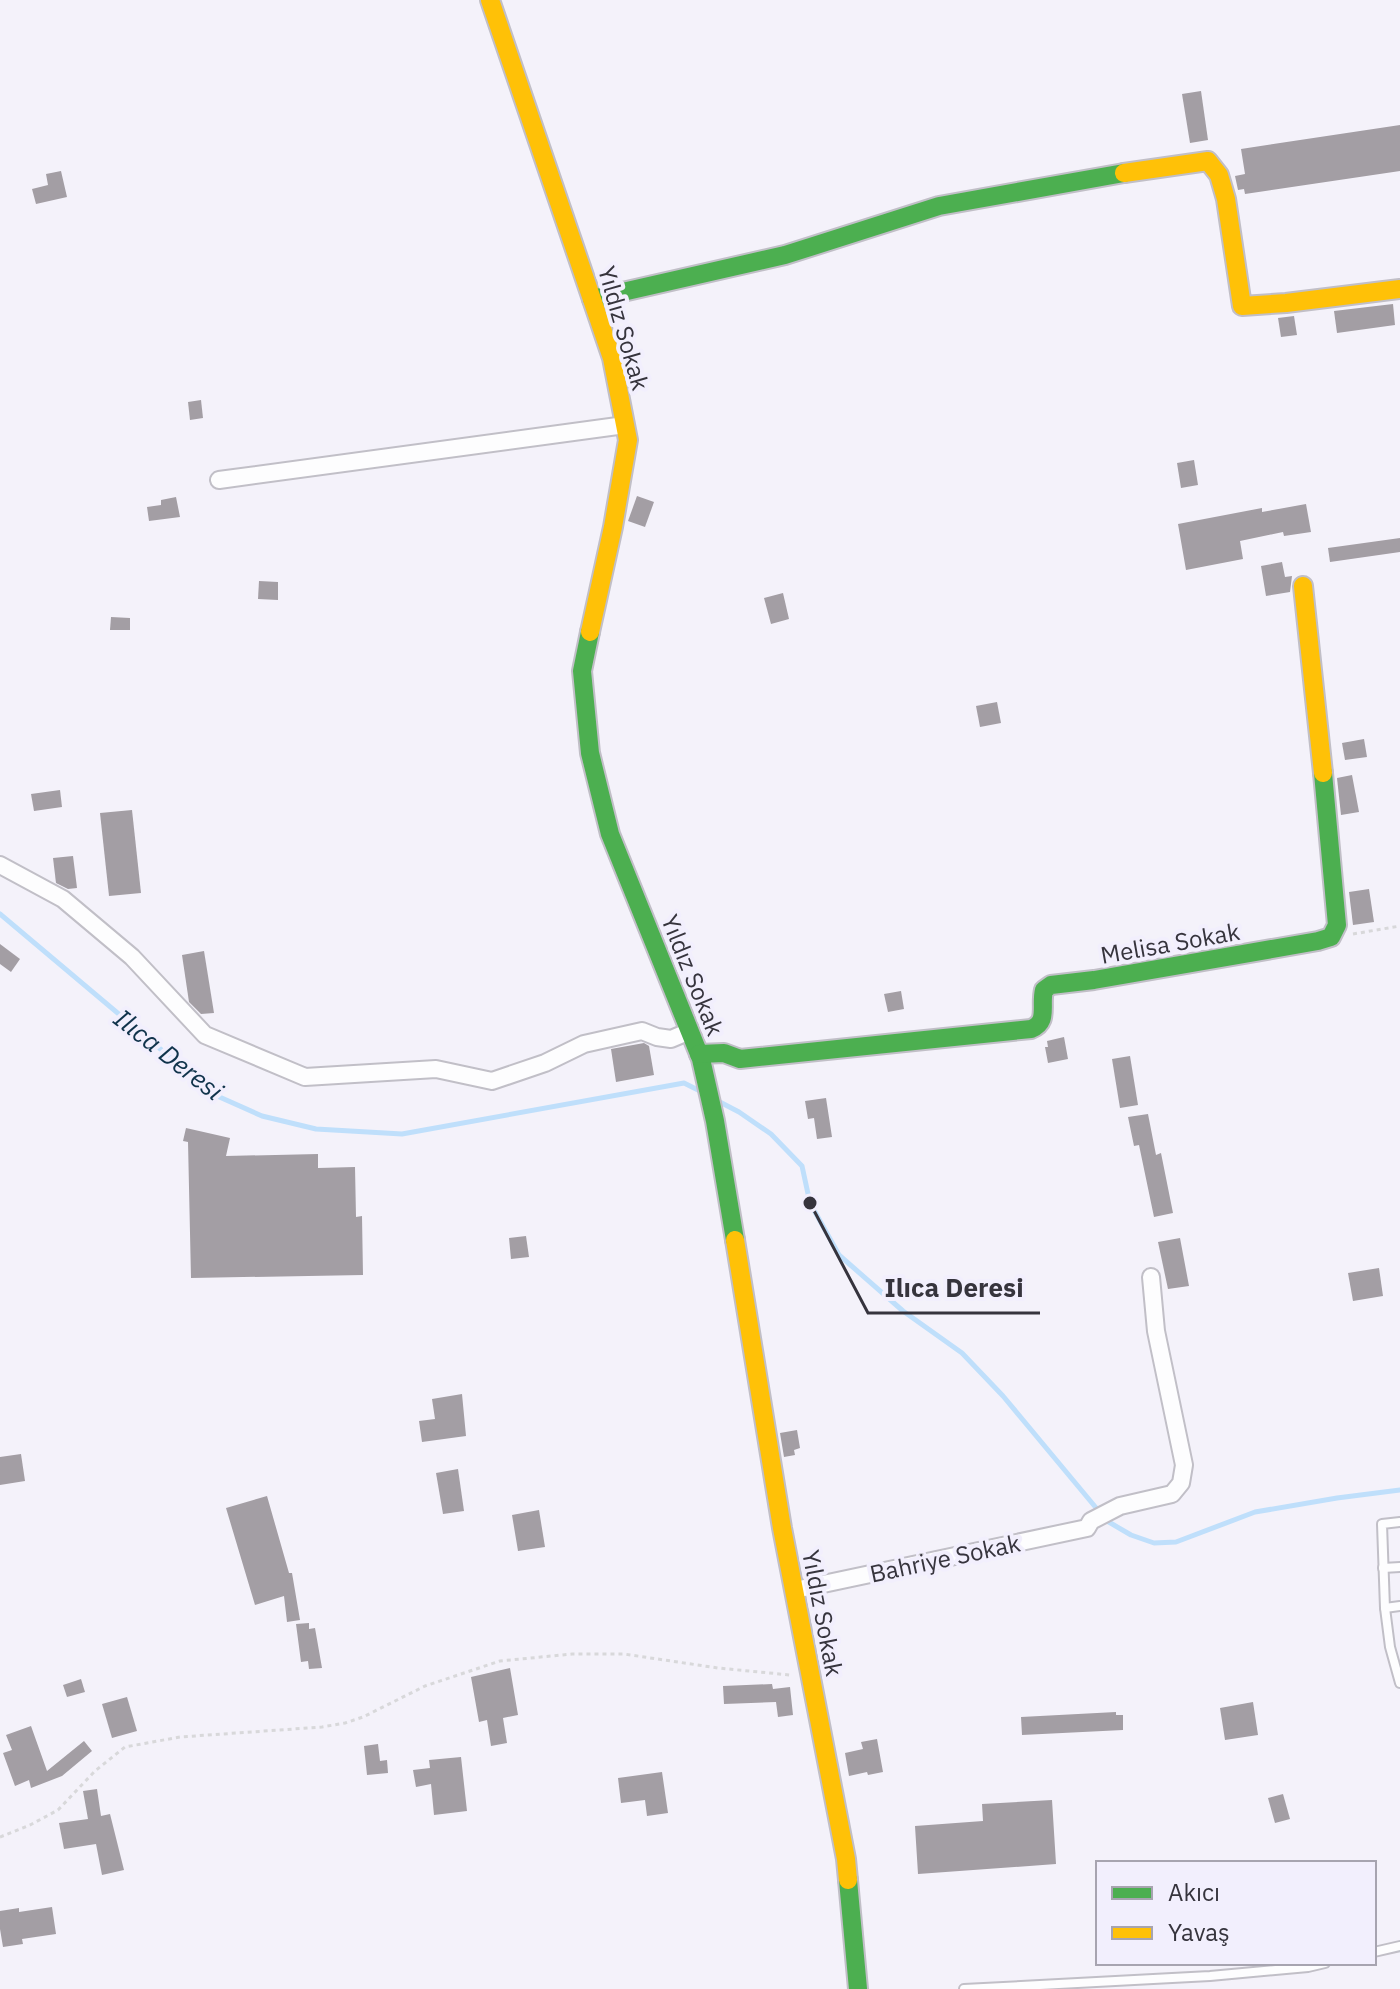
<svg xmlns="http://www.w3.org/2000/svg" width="1400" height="1989" font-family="'IBM Plex Sans',sans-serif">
	<rect width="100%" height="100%" fill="#f4f2fa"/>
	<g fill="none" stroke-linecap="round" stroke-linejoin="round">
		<!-- stream -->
		<g stroke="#bfdffb" stroke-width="5">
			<polyline points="0,914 215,1095 262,1116 316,1129 402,1134 684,1083 700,1091"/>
			<polyline points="716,1100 739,1112 771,1134 802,1166 810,1203 839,1255 903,1311 962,1353 1003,1396 1107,1521 1131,1535 1154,1543 1176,1542 1255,1512 1337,1498 1400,1490"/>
		</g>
	</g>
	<!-- building -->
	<g fill="#a39ea4">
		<polygon points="1201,91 1208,140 1190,143 1182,94"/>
		<polygon points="1400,125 1400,171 1245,194 1244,189 1238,190 1235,176 1245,174 1241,149"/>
		<polygon points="61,171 67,197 36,204 32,189 48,185 46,174"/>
		<polygon points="1393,304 1395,325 1337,333 1334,311"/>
		<polygon points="1294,316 1297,335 1281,337 1278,318"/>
		<polygon points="201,400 203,418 190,420 188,402"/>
		<polygon points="1194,460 1198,485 1181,488 1177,463"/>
		<polygon points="637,496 654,502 645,527 628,521"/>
		<polygon points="176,497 180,517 149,521 147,507 161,505 161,500"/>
		<polygon points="1306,504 1311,532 1284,536 1283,532 1240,541 1243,559 1186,570 1178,524 1262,508 1262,512"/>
		<polygon points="1400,538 1400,552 1330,562 1328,548"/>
		<polygon points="1282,562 1285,577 1292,576 1290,592 1266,596 1261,566"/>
		<polygon points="259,581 278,582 278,600 258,599"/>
		<polygon points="783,593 789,619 771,624 764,598"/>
		<polygon points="111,617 130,618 130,630 110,630"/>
		<polygon points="997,702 1001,723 980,727 976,706"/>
		<polygon points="1364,739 1367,757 1345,760 1342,743"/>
		<polygon points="1352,775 1359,812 1341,815 1337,778"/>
		<polygon points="60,790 62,807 34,811 31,794"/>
		<polygon points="132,810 141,893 109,896 100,813"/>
		<polygon points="73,856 77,888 68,889 56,883 53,858"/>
		<polygon points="1369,889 1374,922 1353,925 1349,892"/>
		<polygon points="0,944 20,959 11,972 0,964"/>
		<polygon points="204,951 214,1013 201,1014 189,1002 182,955"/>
		<polygon points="901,991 904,1009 888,1012 884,994"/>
		<polygon points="1064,1037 1068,1059 1048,1063 1045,1047 1048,1047 1047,1041"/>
		<polygon points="644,1043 649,1046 654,1075 616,1082 611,1049"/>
		<polygon points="1130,1056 1138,1105 1120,1108 1112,1059"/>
		<polygon points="826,1098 832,1137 817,1139 814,1118 808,1119 805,1101"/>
		<polygon points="1148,1114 1156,1155 1161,1153 1173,1213 1154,1217 1139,1145 1134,1146 1128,1117"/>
		<polygon points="186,1128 230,1138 226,1156 318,1154 318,1168 355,1167 356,1217 362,1216 363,1275 191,1278 188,1142 183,1141"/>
		<polygon points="526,1236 529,1257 511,1259 509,1238"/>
		<polygon points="1180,1238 1189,1286 1168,1289 1158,1242"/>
		<polygon points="1379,1268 1383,1296 1353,1301 1348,1273"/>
		<polygon points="462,1394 466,1436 422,1442 419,1421 435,1419 432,1399"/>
		<polygon points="797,1430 800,1448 794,1450 795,1455 784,1457 780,1433"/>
		<polygon points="21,1454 25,1481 0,1485 0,1457"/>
		<polygon points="458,1469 464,1511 443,1514 436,1473"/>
		<polygon points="267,1496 289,1573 292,1573 300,1620 287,1622 284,1596 255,1605 226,1508"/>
		<polygon points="539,1510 545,1547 518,1551 512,1515"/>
		<polygon points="309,1623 309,1629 315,1628 322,1668 309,1669 308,1661 301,1662 296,1624"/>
		<polygon points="510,1668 518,1715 503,1718 507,1743 491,1746 487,1720 479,1722 471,1677"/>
		<polygon points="81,1679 85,1692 67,1697 63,1685"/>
		<polygon points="772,1684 773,1689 790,1687 793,1715 778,1717 776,1702 724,1704 723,1686"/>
		<polygon points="127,1697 137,1731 112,1738 102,1704"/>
		<polygon points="1253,1702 1258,1735 1225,1740 1220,1708"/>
		<polygon points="1116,1712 1116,1715 1123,1715 1123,1730 1022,1735 1021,1717"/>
		<polygon points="31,1726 47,1771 84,1741 92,1751 62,1776 31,1788 29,1780 15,1786 3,1753 12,1750 6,1735"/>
		<polygon points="877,1739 883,1772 868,1775 867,1772 849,1776 845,1753 863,1749 861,1742"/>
		<polygon points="378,1744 380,1761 387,1760 388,1773 367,1775 364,1746"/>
		<polygon points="461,1757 467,1811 434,1815 431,1784 416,1787 413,1770 430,1768 429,1760"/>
		<polygon points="662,1772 668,1813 647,1816 645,1800 621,1803 618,1778"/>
		<polygon points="97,1789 101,1816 110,1814 124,1870 102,1875 96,1844 64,1849 59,1823 88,1819 83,1791"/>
		<polygon points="1283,1794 1290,1819 1275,1823 1268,1798"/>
		<polygon points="1052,1800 1056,1864 918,1874 915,1826 983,1821 982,1804"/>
		<polygon points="52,1907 56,1934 22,1939 23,1944 3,1947 0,1929 0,1911 19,1908 19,1912"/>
	</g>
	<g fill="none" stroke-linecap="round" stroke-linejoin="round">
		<!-- lane casing -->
		<g stroke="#c1bfc7" stroke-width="12">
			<g id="lane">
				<polyline points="1400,1522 1382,1524 1385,1608 1390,1647 1400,1683"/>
				<polyline points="1383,1568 1400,1567"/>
				<polyline points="1385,1608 1400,1606"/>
				<polyline points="1374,1952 1400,1946"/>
				<polyline points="964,1989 1210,1976 1308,1967 1325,1963"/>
			</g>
		</g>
		<!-- street casing -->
		<g stroke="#c1bfc7" stroke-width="20">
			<g id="street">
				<polyline points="219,480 625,425"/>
				<polyline points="0,865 63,899 132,957 205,1035 305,1077 436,1069 492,1081 545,1063 584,1044 642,1031 657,1037 671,1039 690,1031"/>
				<polyline points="795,1590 1087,1528 1091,1521 1120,1506 1172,1494 1181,1483 1184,1465 1156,1331 1151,1277"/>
			</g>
		</g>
		<!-- fast casing -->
		<g stroke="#c1bfc7" stroke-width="22">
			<g id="fast">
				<polyline points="592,299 785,255 939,206 1124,173"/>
				<polyline points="590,632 582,671 590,753 610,834 701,1059 715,1121 735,1240"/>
				<path d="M699 1054 724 1053 740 1059 1031 1029C1049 1022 1040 1006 1044 990L1051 985 1094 980 1318 941 1331 937 1337 925 1323 773"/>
				<polyline points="848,1880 858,1989"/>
			</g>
		</g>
		<!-- slow casing -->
		<g stroke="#c1bfc7" stroke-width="22">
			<g id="slow">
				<polyline points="490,0 612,358 628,440 613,527 590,632"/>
				<polyline points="1124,173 1208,161 1219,175 1226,199 1242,306 1286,303 1400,289"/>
				<polyline points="1303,586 1323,773"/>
				<polyline points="735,1240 782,1528 846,1859 848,1880"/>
			</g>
		</g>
		<!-- path -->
		<g stroke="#d8d8da" stroke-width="3" stroke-dasharray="4 4" stroke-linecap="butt">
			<polyline points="1353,934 1400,926"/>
			<polyline points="0,1837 30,1825 58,1810 95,1771 125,1747 180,1737 322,1727 345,1723 363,1717 425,1686 500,1661 572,1654 624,1654 718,1668 790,1675"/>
		</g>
		<!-- lane -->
		<use href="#lane" stroke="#fdfdfe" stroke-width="8"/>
		<!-- street -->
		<use href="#street" stroke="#fdfdfe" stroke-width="16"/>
		<!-- fast -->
		<use href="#fast" stroke="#4caf50" stroke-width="18"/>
		<!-- slow -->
		<use href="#slow" stroke="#ffc107" stroke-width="18"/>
	</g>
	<g text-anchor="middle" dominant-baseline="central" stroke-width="8" stroke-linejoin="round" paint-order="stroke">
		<!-- street labels -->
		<g font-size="24" fill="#36343d" stroke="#f2effd">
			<text transform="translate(624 328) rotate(74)">Yıldız Sokak</text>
			<text transform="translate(1170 943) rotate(-10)">Melisa Sokak</text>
			<text transform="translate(693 975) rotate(68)">Yıldız Sokak</text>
			<text transform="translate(945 1558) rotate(-12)">Bahriye Sokak</text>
			<text transform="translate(823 1613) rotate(79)">Yıldız Sokak</text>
		</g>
		<!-- water labels -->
		<g font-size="26" font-style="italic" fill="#10334b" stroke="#f2effd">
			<text transform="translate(169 1054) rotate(38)">Ilıca Deresi</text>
		</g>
	</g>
	<!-- callouts -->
	<path fill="none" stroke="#36343d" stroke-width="3" d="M810 1203L868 1313H1040"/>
	<circle fill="#36343d" stroke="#f2effd" stroke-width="3" cx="810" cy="1203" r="8"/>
	<g font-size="26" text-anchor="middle" font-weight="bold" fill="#36343d" stroke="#f2effd" stroke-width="8" stroke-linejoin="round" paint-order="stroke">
		<text x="954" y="1297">Ilıca Deresi</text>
	</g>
	<!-- legend -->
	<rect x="1096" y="1861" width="280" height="104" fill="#f2effd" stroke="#a7a4b0" stroke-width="2"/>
	<rect x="1112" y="1887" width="40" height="12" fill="#4caf50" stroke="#a7a4b0" stroke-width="2"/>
	<text x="1168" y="1901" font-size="24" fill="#36343d">Akıcı</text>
	<rect x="1112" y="1927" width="40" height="12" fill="#ffc107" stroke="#a7a4b0" stroke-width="2"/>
	<text x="1168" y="1941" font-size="24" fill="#36343d">Yavaş</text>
</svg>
